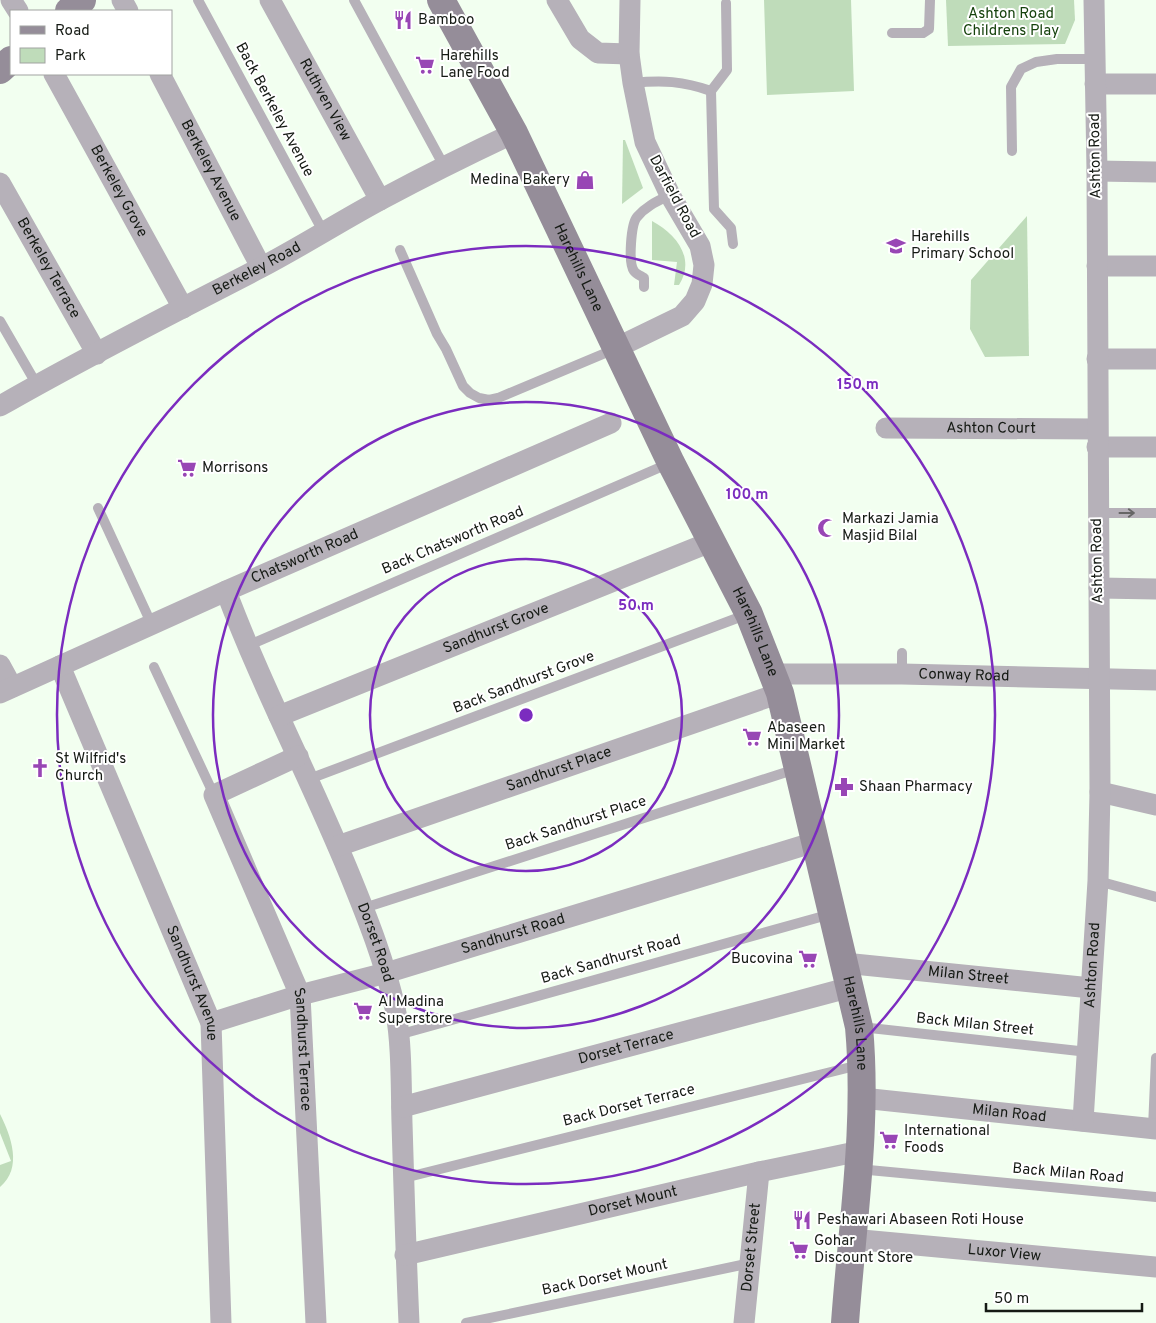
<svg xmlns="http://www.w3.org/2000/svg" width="1156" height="1323" font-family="Overpass,sans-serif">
	<rect width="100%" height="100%" fill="#f2fff0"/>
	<!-- green -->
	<g fill="#bfdcba">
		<polygon points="764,0 851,0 854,91 767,95"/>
		<polygon points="946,0 1074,0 1075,20 1065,44 948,46"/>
		<polygon points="623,140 625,140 643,188 622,204"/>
		<polygon points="1027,216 1029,356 985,357 970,329 971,280"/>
		<path d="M652 221C676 234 696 258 679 285H674L677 262 652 260Z"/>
		<path d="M0 1114C11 1136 23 1168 0 1187V1165L11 1161 0 1133Z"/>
	</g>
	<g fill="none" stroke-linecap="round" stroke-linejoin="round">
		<!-- lane -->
		<g stroke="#b6b1b9" stroke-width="10">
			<polyline points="198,0 324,233"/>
			<polyline points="354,0 444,166"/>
			<polyline points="726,3 727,70 711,91 714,209 731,228 733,244"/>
			<polyline points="892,33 923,33 929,29 930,0"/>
			<path d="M633 83C662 80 683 81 711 91"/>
			<polyline points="1012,151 1011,87 1021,69 1036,62 1057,59 1095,59"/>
			<polyline points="400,250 437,334 446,349 463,386 470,393 479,398 489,400 498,398 615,349"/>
			<path d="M644 287V278C641 276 636 274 634 271 628 263 631 224 637 217 646 206 658 201 670 195"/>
			<polyline points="0,321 37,385"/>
			<polyline points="98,508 152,625"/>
			<polyline points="1098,513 1156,513"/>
			<polyline points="247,646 670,463"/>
			<polyline points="154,667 214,795"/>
			<polyline points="902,674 902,653"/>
			<polyline points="309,779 748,614"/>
			<polyline points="1098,881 1156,897"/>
			<polyline points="364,908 796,769"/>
			<polyline points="861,1027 1088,1052"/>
			<polyline points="398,1035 831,914"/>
			<polyline points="1153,1128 1156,1058"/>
			<polyline points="858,1169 1156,1197"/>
			<polyline points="404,1178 859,1065"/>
			<polyline points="466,1323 751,1263"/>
		</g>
		<!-- street -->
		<g stroke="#b6b1b9" stroke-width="21">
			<polyline points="11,0 18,11"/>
			<polyline points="122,0 128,11"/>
			<path id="s1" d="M270 0 380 200"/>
			<polyline points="557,0 580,39 598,53 629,54"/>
			<path id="s2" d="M54 74 183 308"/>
			<path id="s3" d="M160 74 261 267"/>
			<polyline points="1095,84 1156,84"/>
			<polyline points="1097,171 1156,172"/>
			<path id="s4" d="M0 183 97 354"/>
			<polyline points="1097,266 1156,266"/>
			<polyline points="616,348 682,316 695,301 702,284 704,265 700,246 670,195 645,142 633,83 629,54 630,0"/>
			<polyline points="1097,359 1156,359"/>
			<path id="s5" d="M0 406C85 357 173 313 260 268 302 246 341 221 382 199 425 176 469 154 514 133"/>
			<path id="s6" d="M886 428 1097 429"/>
			<polyline points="1097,447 1156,447"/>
			<polyline points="1099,588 1156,589"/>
			<path id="s7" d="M226 591C262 687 310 778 349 873 367 917 385 962 395 1008 402 1041 401 1088 402 1123 404 1190 406 1256 409 1323"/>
			<polyline points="0,665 12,687"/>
			<path id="s8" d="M60 666 211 1023 221 1323"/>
			<path id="s9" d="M772 674H902L1156 680"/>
			<path id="s10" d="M0 693 226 591 611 423"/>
			<path id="s11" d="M279 716 713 541"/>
			<path id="s12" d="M298 756 214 795 300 995 316 1323"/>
			<polyline points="1100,792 1156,805"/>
			<path id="s13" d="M338 846 780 693"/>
			<path id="s14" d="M844 963 1091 988"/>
			<path id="s15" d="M211 1023 300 995 386 973 815 842"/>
			<path id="s16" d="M862 1098 1156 1129"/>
			<path id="s17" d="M402 1107 851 987"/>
			<path id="s18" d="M1083 1121 1098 881 1100 792 1097 171 1094 0"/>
			<path id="s19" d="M851 1239 1156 1267"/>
			<path id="s20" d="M405 1255 759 1172 860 1151"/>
			<path id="s21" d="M744 1323 759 1172"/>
		</g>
		<!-- secondary -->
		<g stroke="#958d99" stroke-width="28">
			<path id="s22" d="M441 0 514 133 671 463 749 614 780 693 859 1027C868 1126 852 1225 845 1323"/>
			<polyline points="69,11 82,0"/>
			<polyline points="0,70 11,60"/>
		</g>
	</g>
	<!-- one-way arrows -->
	<defs><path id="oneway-shaft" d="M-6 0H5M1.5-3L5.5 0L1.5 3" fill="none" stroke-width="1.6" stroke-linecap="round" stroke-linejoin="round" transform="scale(1.25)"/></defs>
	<use stroke="#666" href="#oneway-shaft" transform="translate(1127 513)"/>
	<!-- distance rings -->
	<g fill="none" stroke="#7b2cbf" stroke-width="2.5">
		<circle cx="526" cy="715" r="156"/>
		<circle cx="526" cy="715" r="313"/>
		<circle cx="526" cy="715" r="469"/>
	</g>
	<!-- icons -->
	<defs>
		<g id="restaurant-bare" transform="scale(1.5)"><path d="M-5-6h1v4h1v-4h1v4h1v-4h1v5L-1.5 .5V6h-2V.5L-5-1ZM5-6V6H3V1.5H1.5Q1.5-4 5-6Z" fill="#9846b5" stroke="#fff" stroke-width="2.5" paint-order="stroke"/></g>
		<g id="supermarket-bare" transform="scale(1.5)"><path d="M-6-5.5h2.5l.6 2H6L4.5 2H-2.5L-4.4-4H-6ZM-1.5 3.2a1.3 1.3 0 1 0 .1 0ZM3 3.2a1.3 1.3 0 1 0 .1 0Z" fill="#9846b5" stroke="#fff" stroke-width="2.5" paint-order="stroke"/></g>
		<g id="shop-bare" transform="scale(1.5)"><path d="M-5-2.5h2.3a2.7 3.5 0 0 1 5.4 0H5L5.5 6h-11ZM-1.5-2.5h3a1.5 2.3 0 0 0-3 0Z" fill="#9846b5" stroke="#fff" stroke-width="2.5" paint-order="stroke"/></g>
		<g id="school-bare" transform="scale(1.5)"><path d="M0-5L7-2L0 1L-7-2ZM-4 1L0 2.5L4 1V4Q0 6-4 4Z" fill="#9846b5" stroke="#fff" stroke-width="2.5" paint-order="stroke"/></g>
		<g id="mosque-bare" transform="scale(1.5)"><path d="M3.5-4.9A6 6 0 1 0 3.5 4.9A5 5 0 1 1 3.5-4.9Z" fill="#9846b5" stroke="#fff" stroke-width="2.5" paint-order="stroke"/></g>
		<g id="church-bare" transform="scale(1.5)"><path d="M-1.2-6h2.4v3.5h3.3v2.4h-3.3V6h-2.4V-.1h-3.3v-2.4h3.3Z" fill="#9846b5" stroke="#fff" stroke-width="2.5" paint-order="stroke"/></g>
		<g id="pharmacy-bare" transform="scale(1.5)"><path d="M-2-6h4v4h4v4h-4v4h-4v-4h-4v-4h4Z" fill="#9846b5" stroke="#fff" stroke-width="2.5" paint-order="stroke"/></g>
	</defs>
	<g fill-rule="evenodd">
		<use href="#restaurant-bare" x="403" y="20"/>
		<use href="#supermarket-bare" x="425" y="65"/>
		<use href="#shop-bare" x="585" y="180"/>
		<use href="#school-bare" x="896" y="246"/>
		<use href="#supermarket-bare" x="187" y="468"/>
		<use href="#mosque-bare" x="827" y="528"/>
		<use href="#supermarket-bare" x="752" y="737"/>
		<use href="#church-bare" x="40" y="768"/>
		<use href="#pharmacy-bare" x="844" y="787"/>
		<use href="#supermarket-bare" x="808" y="959"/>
		<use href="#supermarket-bare" x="363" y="1011"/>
		<use href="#supermarket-bare" x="889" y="1140"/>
		<use href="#restaurant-bare" x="802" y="1220"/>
		<use href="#supermarket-bare" x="799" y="1250"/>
	</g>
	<g text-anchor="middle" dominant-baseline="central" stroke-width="4" stroke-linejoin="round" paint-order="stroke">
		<!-- park labels -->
		<g font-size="15" fill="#15420c" stroke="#fff">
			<text x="1011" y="14">Ashton Road<tspan x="1011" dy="17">Childrens Play</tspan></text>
		</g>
		<!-- poi labels -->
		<g font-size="15" fill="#151a14" stroke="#fff" text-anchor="start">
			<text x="418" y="20">Bamboo</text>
			<text x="440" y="56">Harehills<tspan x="440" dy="17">Lane Food</tspan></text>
			<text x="570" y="180" text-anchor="end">Medina Bakery</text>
			<text x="911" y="237">Harehills<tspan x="911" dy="17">Primary School</tspan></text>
			<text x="202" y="468">Morrisons</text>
			<text x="842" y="519">Markazi Jamia<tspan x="842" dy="17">Masjid Bilal</tspan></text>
			<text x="767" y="728">Abaseen<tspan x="767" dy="17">Mini Market</tspan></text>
			<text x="55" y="759">St Wilfrid's<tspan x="55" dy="17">Church</tspan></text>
			<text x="859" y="787">Shaan Pharmacy</text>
			<text x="793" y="959" text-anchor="end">Bucovina</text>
			<text x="378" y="1002">Al Madina<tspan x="378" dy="17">Superstore</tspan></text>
			<text x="904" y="1131">International<tspan x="904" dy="17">Foods</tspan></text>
			<text x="817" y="1220">Peshawari Abaseen Roti House</text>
			<text x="814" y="1241">Gohar<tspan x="814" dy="17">Discount Store</tspan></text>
		</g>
		<!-- street labels -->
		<g font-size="15" fill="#151a14" stroke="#fff">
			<text stroke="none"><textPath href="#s1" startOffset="114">Ruthven View</textPath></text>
			<text transform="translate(274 110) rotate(62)">Back Berkeley Avenue</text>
			<text transform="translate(1096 156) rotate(-91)">Ashton Road</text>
			<text stroke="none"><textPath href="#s3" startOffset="109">Berkeley Avenue</textPath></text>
			<text stroke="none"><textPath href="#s2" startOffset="134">Berkeley Grove</textPath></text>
			<text transform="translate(674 197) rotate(62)">Darfield Road</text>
			<text stroke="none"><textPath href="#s4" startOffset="98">Berkeley Terrace</textPath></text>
			<text stroke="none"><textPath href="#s22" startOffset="301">Harehills Lane</textPath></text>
			<text stroke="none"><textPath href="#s5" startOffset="291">Berkeley Road</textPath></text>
			<text stroke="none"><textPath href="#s6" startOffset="105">Ashton Court</textPath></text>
			<text transform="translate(453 541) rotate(-23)">Back Chatsworth Road</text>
			<text stroke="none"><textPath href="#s10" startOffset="334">Chatsworth Road</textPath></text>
			<text transform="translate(1098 561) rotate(-91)">Ashton Road</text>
			<text stroke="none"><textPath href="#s11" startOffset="234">Sandhurst Grove</textPath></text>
			<text stroke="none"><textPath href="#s22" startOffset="706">Harehills Lane</textPath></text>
			<text stroke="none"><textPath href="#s9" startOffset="192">Conway Road</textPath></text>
			<text transform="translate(524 683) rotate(-21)">Back Sandhurst Grove</text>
			<text stroke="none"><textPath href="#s13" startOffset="234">Sandhurst Place</textPath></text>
			<text transform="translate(576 824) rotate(-18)">Back Sandhurst Place</text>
			<text stroke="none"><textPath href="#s15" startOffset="315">Sandhurst Road</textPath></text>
			<text stroke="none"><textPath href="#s7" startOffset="382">Dorset Road</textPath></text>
			<text transform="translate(611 960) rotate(-16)">Back Sandhurst Road</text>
			<text stroke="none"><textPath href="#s18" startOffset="156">Ashton Road</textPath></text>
			<text stroke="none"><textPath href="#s14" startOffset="125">Milan Street</textPath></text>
			<text stroke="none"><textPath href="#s8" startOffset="344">Sandhurst Avenue</textPath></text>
			<text stroke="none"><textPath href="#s22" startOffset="1111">Harehills Lane</textPath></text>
			<text transform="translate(975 1025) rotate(6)">Back Milan Street</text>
			<text stroke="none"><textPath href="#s17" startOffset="232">Dorset Terrace</textPath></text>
			<text stroke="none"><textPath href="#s12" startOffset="365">Sandhurst Terrace</textPath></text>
			<text transform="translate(629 1106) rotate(-14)">Back Dorset Terrace</text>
			<text stroke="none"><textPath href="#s16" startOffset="148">Milan Road</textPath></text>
			<text transform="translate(1068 1174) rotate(5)">Back Milan Road</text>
			<text stroke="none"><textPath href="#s20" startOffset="234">Dorset Mount</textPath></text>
			<text stroke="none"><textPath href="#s21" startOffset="76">Dorset Street</textPath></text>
			<text stroke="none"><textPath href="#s19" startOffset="154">Luxor View</textPath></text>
			<text transform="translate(605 1278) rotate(-12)">Back Dorset Mount</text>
		</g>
	</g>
	<circle cx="526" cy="715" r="8" fill="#7b2cbf" stroke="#fff" stroke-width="2.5"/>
	<g font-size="15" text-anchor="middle" font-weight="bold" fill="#7b2cbf" stroke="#fff" stroke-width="4" stroke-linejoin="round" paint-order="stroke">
		<text x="858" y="389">150 m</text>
		<text x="747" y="499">100 m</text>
		<text x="636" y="610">50 m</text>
	</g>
	<!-- legend -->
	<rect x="10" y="10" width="162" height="65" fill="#ffffff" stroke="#a1a3a1"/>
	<rect x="20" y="26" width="25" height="8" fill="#958d99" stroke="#a1a3a1"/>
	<text x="55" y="35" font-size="15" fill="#151a14">Road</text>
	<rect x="20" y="48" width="25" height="15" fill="#bfdcba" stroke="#a1a3a1"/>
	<text x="55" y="60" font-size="15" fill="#151a14">Park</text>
	<!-- scale -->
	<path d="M986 1303v8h156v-8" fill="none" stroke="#151a14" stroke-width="2.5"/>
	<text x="994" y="1303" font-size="15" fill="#151a14" stroke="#ffffff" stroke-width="4" paint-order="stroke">50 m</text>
</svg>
